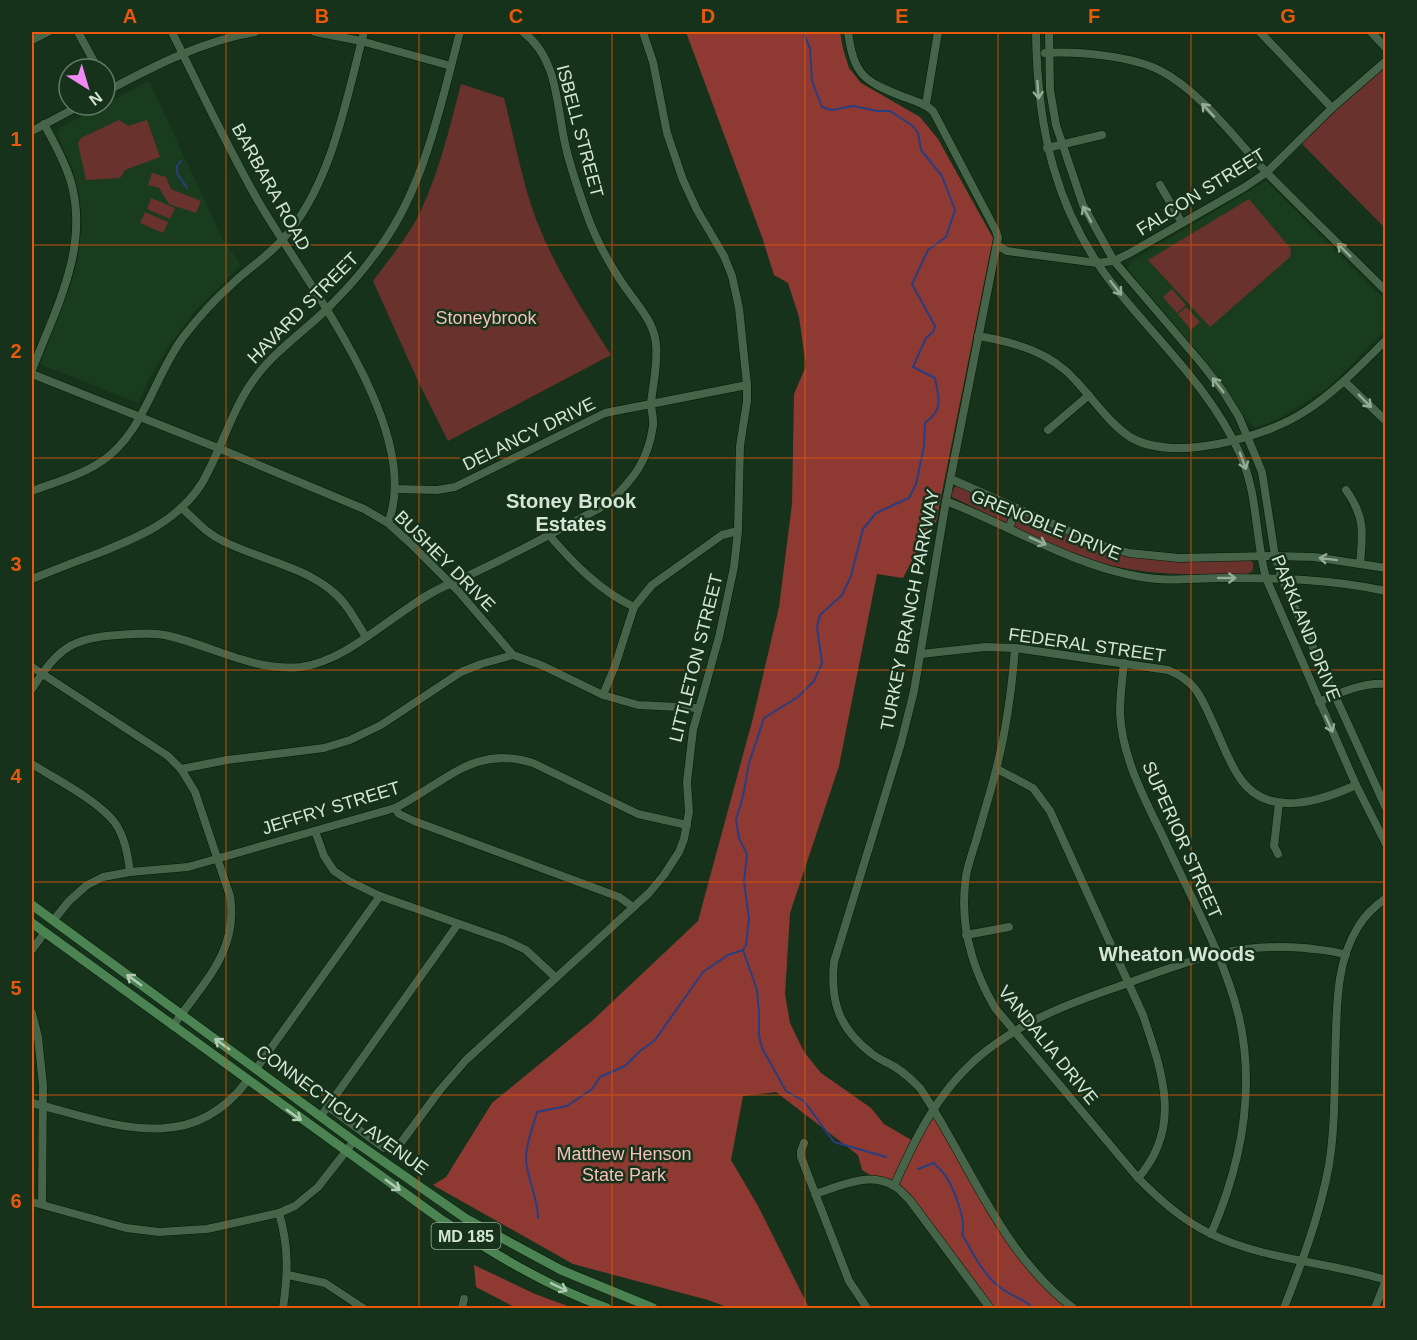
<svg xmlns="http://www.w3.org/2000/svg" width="1417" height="1340" font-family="Arial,sans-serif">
	<rect width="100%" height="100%" fill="#17321a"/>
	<!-- built -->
	<g fill="#1a3c1e">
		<polygon points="149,81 223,240 241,265 193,313 169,346 150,377 138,403 40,364 75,272 82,228 80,197 73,170 57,134 61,127"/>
		<polygon points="1266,181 1385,300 1385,330 1329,387 1279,419 1256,428 1246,420 1128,270 1131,261"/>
	</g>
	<!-- green -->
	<g fill="#69322d">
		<polygon points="1385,61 1385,228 1299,141"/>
		<path d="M461 84 504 98C513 133 520 170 531 205 549 259 581 308 611 355L448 441 418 381 373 281C390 258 410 235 422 208 440 169 450 126 461 84Z"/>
		<polygon points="119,120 128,126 147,120 160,157 125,170 120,178 86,180 78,143 81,138"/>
		<polygon points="152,173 166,177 171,189 201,201 196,213 169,204 159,188 148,185"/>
		<polygon points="151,198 175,208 170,219 147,209"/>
		<polygon points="1249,199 1291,249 1290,257 1210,327 1148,260"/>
		<polygon points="145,212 168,222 163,233 140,223"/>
		<polygon points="1172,289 1186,305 1177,313 1163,297"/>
		<polygon points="1186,307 1200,322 1191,330 1178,314"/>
		<polygon points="956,486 1012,510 1006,523 952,497 950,494"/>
		<path d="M1019 514 1071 537 1106 550 1248 559 1253 563V570L1248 574C1195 575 1144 576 1093 561 1066 553 1039 538 1013 526Z"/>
	</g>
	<!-- forest -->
	<g fill="#8e3a33">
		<polygon points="686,32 840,32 843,49 849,68 861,83 920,117 938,139 993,238 936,522 925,536 903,578 877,574 839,766 790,913 785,994 790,1023 804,1052 821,1073 871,1108 884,1124 913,1141 933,1108 1010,1243 1073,1308 990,1308 909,1199 862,1170 858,1155 776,1092 743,1096 731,1160 758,1206 809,1308 730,1308 708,1300 573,1264 433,1185 446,1177 492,1103 592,1021 698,921 753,718 779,607 792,504 794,394 806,366 799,317 788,283 774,275 762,237"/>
		<polygon points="474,1265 535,1294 573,1308 516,1308 476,1287"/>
	</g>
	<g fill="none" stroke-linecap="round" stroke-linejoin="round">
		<!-- stream -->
		<g stroke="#283e81" stroke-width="2">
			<polyline points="181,161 177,166 177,173 187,188"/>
			<polyline points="743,950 757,990 759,1013 759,1036 762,1048 786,1091 804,1101 834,1142 886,1157"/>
			<path d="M918 1169 934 1163C937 1167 942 1170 944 1174 953 1185 967 1221 962 1234 973 1253 983 1275 1001 1288 1012 1297 1023 1298 1033 1308"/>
			<path d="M538 1218C538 1197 526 1176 526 1158 526 1143 533 1127 537 1112L567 1106 592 1089 600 1077 625 1066 640 1051 655 1040 703 972 728 955 743 950 746 945 749 919 744 881 747 854 739 838 736 820 743 796 749 763 764 718 798 697 814 681 822 663 817 627 820 615 842 595 851 576 863 529 876 513 909 498 916 484 924 446 925 423C944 408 939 400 935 378L913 367 926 338 933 332 935 326 912 284 928 250 946 237 955 210 942 176 921 150 918 133 913 126 890 111H877L853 106 832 110 822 107 812 81 810 48 803 32"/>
		</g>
		<!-- minor casing -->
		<g stroke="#001a04" stroke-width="9">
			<g id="minor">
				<polyline points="78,32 98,69"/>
				<path d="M172 32C199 87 226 144 257 199 302 278 425 429 388 523"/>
				<polyline points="315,32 361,41 451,66"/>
				<path d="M848 32C854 75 863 81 904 97 915 101 924 103 933 111L996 231 998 238 946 501 914 691 901 743 834 962C830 1002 839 1028 871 1053 878 1059 887 1062 895 1067 905 1073 912 1080 920 1088 970 1163 1000 1252 1073 1308"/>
				<path d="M1036 32C1037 128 1055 214 1118 291 1161 344 1212 391 1240 454 1258 493 1255 538 1266 578L1356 785 1386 844"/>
				<polyline points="1049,32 1050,90 1056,125 1083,205 1114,261 1202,364 1223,391 1239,417 1262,472 1275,556 1282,579 1386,808"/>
				<polyline points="1260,32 1332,108"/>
				<polyline points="1371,32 1386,48"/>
				<polyline points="32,40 48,32"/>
				<path d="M1045 53C1077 51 1133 56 1161 71 1200 91 1236 140 1266 172 1305 212 1346 251 1386 291"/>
				<path d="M105 92C152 67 202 41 255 32"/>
				<polyline points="926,104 938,32"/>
				<polyline points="32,131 81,105"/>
				<polyline points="1047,148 1102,135"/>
				<polyline points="1160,185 1182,223"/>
				<polyline points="997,245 1007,251 1097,263 1114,261 1130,253 1245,187 1267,172 1332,108 1386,61"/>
				<path d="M978 336C1014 342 1051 352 1076 381 1093 399 1109 423 1130 437 1172 463 1264 438 1304 412 1334 393 1360 366 1386 340"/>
				<path d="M32 370C55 310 91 246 70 179 64 160 54 142 44 124"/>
				<polyline points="32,374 218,448 364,509 388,523 410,543 459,592 513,655 541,665 603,695 638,705 698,708"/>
				<polyline points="1344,381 1386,421"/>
				<polyline points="1048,430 1089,395"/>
				<polyline points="951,479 1101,545 1129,553 1179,558 1275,556 1314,557 1386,568"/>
				<polyline points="395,489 437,490 455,487 605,413 747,385"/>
				<path d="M1346 490C1365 516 1363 533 1360 563"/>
				<path d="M32 491C53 483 79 476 99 463 144 435 153 377 184 336 198 318 213 301 230 286 246 270 266 258 281 241 331 188 346 100 364 32"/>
				<path d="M946 501C1010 526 1072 565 1141 577 1168 582 1195 578 1223 578 1278 578 1331 579 1386 591"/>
				<path d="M182 508C196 521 207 534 225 542 259 559 305 567 333 592 347 603 356 622 366 637"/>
				<polyline points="1009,528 1017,508"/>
				<path d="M549 535C573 563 600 591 634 607"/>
				<path d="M32 579C54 570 77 561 99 553 139 537 178 521 202 483 222 449 231 410 255 378 275 351 303 332 327 309 343 293 359 276 372 258 424 193 439 110 460 32"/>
				<path d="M1015 648C1012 688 1007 726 997 766 991 791 983 816 976 841 972 853 968 865 966 876 959 924 971 967 995 1008L1138 1178C1160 1200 1182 1220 1211 1234 1264 1260 1329 1262 1386 1280"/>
				<path d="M921 654 985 647 1015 648 1168 670C1196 681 1201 697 1213 723 1222 742 1229 764 1242 781 1270 818 1321 801 1356 785"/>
				<path d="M1124 663C1122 680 1120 696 1120 713 1122 759 1146 801 1165 841 1191 898 1224 956 1239 1017 1256 1092 1241 1165 1211 1234"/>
				<path d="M32 667 168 756 181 769 195 792 230 896C239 952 202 984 173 1026"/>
				<path d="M32 689C56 650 72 637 119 635 135 634 153 632 169 636 212 646 255 672 301 667 352 660 397 608 443 587 500 562 555 532 609 503 634 478 648 461 653 426 654 418 651 411 651 403 653 384 658 364 656 344 654 319 631 298 619 278 606 258 594 235 586 212 579 192 571 169 566 148 556 107 559 59 523 32"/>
				<polyline points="603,695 615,666 634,607 652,585 722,535 738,531"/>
				<path d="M1319 702C1339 693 1363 682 1386 684"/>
				<path d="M32 764C55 779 99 801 115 823 125 837 128 856 130 872"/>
				<polyline points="181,769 227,760 324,748 350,740 381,725 461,672 481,664 513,655"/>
				<path d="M997 769 1033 788 1050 811 1143 1015C1162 1072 1183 1127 1138 1178"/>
				<polyline points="395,808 399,814 414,821 619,897 633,907"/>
				<polyline points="315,831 324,856 334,871 349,881 380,896 505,940 526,950 555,977"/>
				<polyline points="1278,854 1274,846 1279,803"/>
				<path d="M53 921 69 901 87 885 103 877 130 872 188 867 395 808C444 784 473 744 533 763L638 814 687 825"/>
				<polyline points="966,935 1009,927"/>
				<polyline points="32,950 45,932"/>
				<polyline points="32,1013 38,1037 43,1085 42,1204"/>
				<polyline points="256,1069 380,896"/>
				<path d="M32 1103C108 1122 189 1159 247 1081"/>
				<polyline points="327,1106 384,1148 391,1148 400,1144 440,1090 466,1060 649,893 664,875 679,852 684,839 689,812 687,782 693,730 719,637 734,567 738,531 740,446 747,401 747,385 739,308 732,276 724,256 697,210 683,180 667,133 653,62 643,32"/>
				<polyline points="321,1116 458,924"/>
				<polyline points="804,1143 801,1151 801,1157 849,1281 867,1308"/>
				<path d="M894 1186C915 1139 936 1095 975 1060 1017 1023 1067 1004 1120 986 1185 962 1234 942 1305 948 1319 950 1332 950 1346 955"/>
				<path d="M815 1194C840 1186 869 1171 894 1186 900 1189 904 1195 909 1199L990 1308"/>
				<polyline points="32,1202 126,1228 159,1232 207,1229 279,1213 295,1206 318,1187 354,1141"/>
				<path d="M279 1213C289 1247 288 1274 283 1308"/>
				<polyline points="288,1275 325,1283 363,1308"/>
				<polyline points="462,1308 464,1299"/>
				<path d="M1284 1308C1302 1262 1320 1215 1329 1165 1336 1122 1334 1077 1336 1033 1337 998 1338 959 1358 927 1365 915 1375 906 1386 898"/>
				<polyline points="1375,1308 1386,1280"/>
			</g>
		</g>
		<!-- major casing -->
		<g stroke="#001a04" stroke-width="10">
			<g id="major">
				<polyline points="32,905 354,1141 465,1218 561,1270 653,1308"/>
				<path d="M32 923 439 1218C491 1252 548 1287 607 1308"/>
			</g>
		</g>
		<!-- minor -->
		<use href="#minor" stroke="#466449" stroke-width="8"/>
		<!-- major -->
		<use href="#major" stroke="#4c8353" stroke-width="9"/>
	</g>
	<!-- one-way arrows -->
	<defs><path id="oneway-shaft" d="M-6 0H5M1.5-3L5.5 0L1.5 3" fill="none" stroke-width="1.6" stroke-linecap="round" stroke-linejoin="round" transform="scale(1.5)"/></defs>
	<g stroke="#94ab96">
		<use href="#oneway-shaft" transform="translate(1038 90) rotate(86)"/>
		<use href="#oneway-shaft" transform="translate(1208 110) rotate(-133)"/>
		<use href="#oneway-shaft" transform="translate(1087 214) rotate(-118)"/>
		<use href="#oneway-shaft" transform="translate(1344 250) rotate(-135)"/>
		<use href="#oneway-shaft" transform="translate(1116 288) rotate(52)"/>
		<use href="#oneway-shaft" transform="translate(1218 385) rotate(-127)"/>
		<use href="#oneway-shaft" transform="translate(1365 401) rotate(45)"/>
		<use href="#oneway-shaft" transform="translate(1243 461) rotate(69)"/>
		<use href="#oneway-shaft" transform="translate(1038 541) rotate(24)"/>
		<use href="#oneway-shaft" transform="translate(1328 559) rotate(-173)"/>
		<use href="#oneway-shaft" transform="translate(1227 578)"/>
		<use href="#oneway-shaft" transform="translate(1329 724) rotate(66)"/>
	</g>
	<g stroke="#b2ccb4">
		<use href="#oneway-shaft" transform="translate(134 980) rotate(-144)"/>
		<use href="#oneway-shaft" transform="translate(222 1044) rotate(-144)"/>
		<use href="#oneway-shaft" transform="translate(294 1115) rotate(36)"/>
		<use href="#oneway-shaft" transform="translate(393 1185) rotate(36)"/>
		<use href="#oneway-shaft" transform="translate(559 1287) rotate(26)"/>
	</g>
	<!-- grid -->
	<path fill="none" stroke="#e8590c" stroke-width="1.5" stroke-opacity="0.55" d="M226 32V1308M419 32V1308M612 32V1308M805 32V1308M998 32V1308M1191 32V1308M32 245H1386M32 458H1386M32 670H1386M32 882H1386M32 1095H1386"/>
	<g text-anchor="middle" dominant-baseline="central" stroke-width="5" stroke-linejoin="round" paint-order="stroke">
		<!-- shield labels -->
		<rect fill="#17321a" stroke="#9baf9d" stroke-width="1.5" x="431.5" y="1223" width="69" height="26" rx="4.5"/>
		<g font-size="16" font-weight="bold" fill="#d4e5d5">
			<text x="466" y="1236">MD 185</text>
		</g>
		<!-- street labels -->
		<g font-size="18" fill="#d4e5d5" stroke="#17321a">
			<text transform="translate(580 131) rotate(75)">ISBELL STREET</text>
			<text transform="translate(271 187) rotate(61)">BARBARA ROAD</text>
			<text transform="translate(1201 192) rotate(-32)">FALCON STREET</text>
			<text transform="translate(303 308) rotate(-45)">HAVARD STREET</text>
			<text transform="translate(529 434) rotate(-26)">DELANCY DRIVE</text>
			<text transform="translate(1046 525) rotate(22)">GRENOBLE DRIVE</text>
			<text transform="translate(445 561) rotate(45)">BUSHEY DRIVE</text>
			<text transform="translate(910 610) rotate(-79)">TURKEY BRANCH PARKWAY</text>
			<text transform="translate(1306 628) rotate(68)">PARKLAND DRIVE</text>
			<text transform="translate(1087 645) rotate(8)">FEDERAL STREET</text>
			<text transform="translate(696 658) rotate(-76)">LITTLETON STREET</text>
			<text transform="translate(331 808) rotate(-17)">JEFFRY STREET</text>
			<text transform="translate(1182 840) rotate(66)">SUPERIOR STREET</text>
			<text transform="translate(1048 1045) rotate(51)">VANDALIA DRIVE</text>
			<text transform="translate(342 1110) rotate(36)">CONNECTICUT AVENUE</text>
		</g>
		<!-- park labels -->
		<g font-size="18" fill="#f3c1ba" stroke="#17321a">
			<text x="486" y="318">Stoneybrook</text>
			<text x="624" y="1154">Matthew Henson<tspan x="624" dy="21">State Park</tspan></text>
		</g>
		<!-- neighbourhood labels -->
		<g font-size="20" font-weight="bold" fill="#d4e5d5" stroke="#17321a">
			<text x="571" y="501">Stoney Brook<tspan x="571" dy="23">Estates</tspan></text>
			<text x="1177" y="954">Wheaton Woods</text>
		</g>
	</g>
	<!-- border -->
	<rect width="1417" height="1340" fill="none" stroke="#17321a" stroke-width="66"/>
	<!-- north arrow -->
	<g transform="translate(87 87) rotate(143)"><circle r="28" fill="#17321a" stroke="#637a65" stroke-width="1.5"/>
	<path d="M0-4.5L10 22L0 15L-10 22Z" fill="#f28af3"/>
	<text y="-9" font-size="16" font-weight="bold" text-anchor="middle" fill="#d4e5d5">N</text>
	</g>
	<rect x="33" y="33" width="1351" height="1274" fill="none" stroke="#e8590c" stroke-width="2"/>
	<g font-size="20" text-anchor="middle" font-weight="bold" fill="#e8590c">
		<text x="130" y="23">A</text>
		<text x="322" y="23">B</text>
		<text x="516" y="23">C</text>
		<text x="708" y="23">D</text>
		<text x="902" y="23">E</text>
		<text x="1094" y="23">F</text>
		<text x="1288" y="23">G</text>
		<text x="16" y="146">1</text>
		<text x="16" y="358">2</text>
		<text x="16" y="571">3</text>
		<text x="16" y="783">4</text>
		<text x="16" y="995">5</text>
		<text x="16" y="1208">6</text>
	</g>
</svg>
